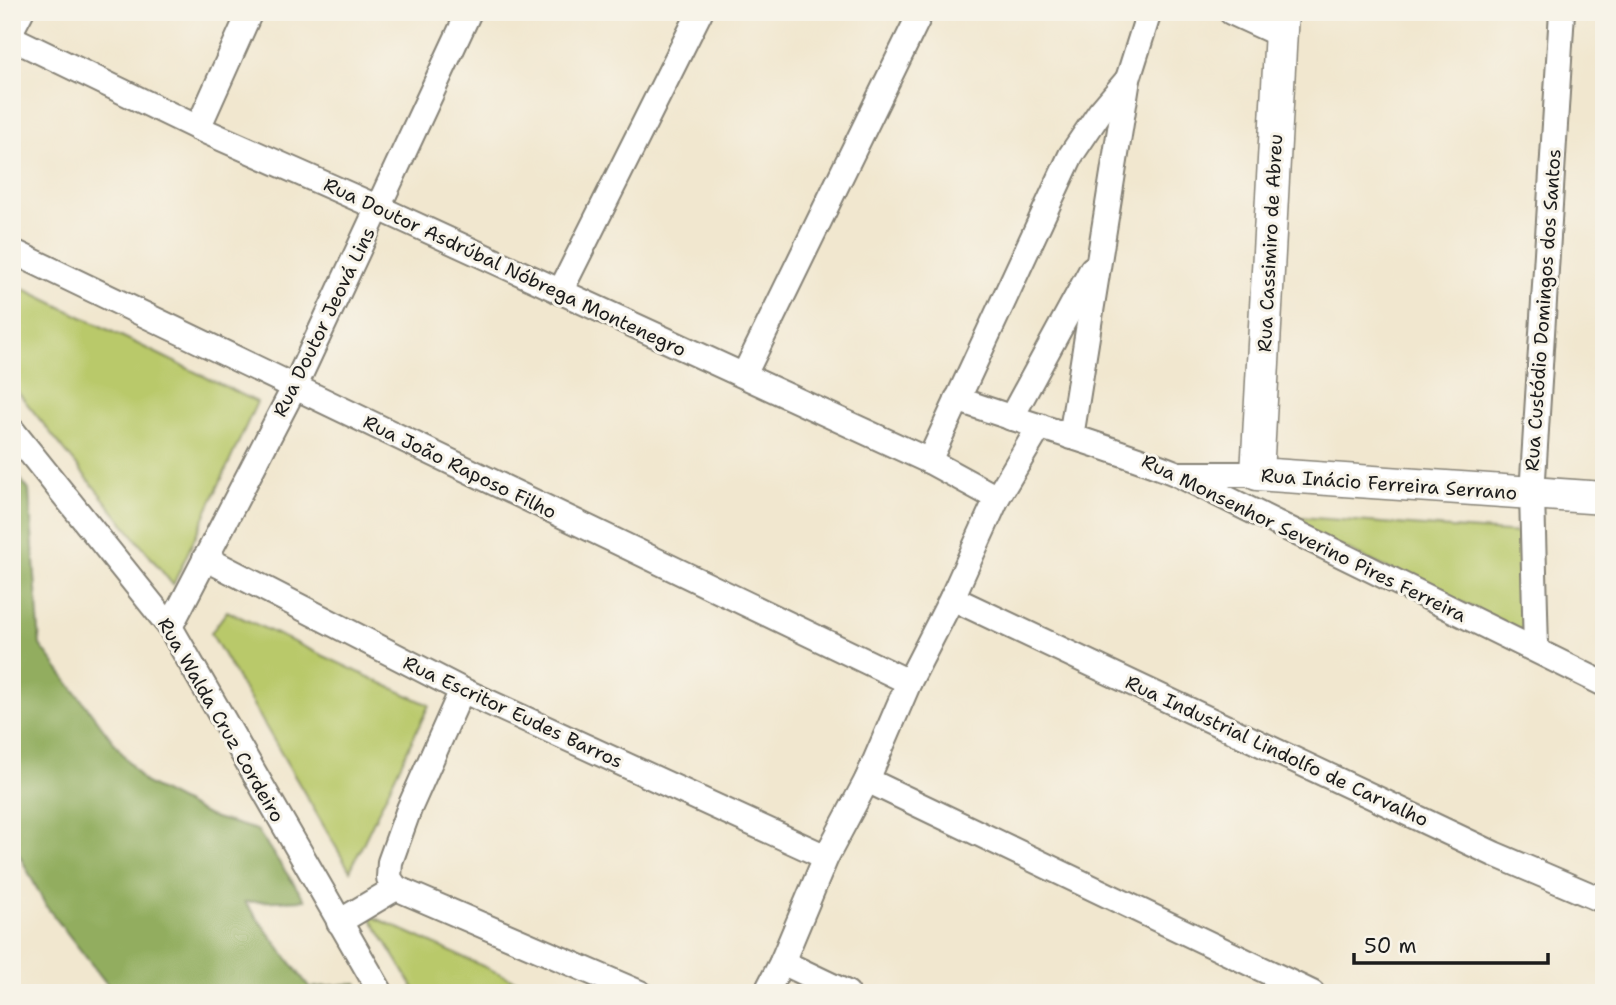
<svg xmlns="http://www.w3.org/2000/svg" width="1616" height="1005" font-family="'Shantell Sans',sans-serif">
	<rect width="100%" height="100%" fill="#f7f3e8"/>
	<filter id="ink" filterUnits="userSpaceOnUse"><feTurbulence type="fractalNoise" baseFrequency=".0143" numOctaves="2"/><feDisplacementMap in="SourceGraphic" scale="14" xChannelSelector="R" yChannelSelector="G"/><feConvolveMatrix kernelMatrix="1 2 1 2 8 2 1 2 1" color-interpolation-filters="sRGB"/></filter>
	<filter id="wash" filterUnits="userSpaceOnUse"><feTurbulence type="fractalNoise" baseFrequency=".00686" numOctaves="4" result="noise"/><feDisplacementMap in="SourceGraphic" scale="28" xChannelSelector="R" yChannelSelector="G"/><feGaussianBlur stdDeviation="1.57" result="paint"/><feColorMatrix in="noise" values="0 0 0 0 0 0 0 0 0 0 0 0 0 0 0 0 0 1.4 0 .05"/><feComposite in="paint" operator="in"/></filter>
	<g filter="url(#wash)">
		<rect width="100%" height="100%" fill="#f1e7cf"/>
		<!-- green -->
		<g fill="#b9c96b" stroke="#6a7244" stroke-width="2">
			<polygon points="12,283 257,402 173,585 12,385"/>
			<polygon points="1272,515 1520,533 1523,631"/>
			<polygon points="227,611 429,705 350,871 211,633"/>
			<polygon points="369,915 543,993 417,993"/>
		</g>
		<!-- forest -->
		<polygon fill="#92ad5f" stroke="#57643e" stroke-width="2" points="12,468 29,490 40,645 144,782 209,816 257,830 305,900 245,902 310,988 357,983 363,993 114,993 46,906 12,841"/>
	</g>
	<g filter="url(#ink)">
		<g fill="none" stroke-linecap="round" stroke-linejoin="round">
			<!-- minor casing -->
			<g stroke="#868276" stroke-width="28">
				<g id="minor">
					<polyline points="1231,12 1281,35"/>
					<polyline points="12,29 21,12"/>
					<polyline points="12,38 198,128 379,208 929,461 997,498"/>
					<polyline points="198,128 250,12"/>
					<polyline points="12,251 909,682"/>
					<polyline points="560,292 700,12"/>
					<polyline points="744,375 921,12"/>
					<path d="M957 399C1029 425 1103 444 1175 473L1604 684"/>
					<polyline points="1011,418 1092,269"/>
					<polyline points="12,430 170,627 381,993"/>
					<polyline points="1071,437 1128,79 1149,12"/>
					<polyline points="929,461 1071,155 1100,112 1128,79"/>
					<polyline points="1182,474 1257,474"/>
					<polyline points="205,558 462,690 826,857"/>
					<polyline points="952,598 1494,854 1604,901"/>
					<polyline points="170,627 294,388 469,12"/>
					<polyline points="1536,649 1532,494 1562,12"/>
					<polyline points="867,780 1312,993"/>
					<polyline points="396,888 640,993"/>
					<polyline points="396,888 389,878 390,862 409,809 462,690"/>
					<polyline points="339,922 396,888"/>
					<polyline points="782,962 847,993"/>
					<polyline points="766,993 782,962 826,857 867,780 909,682 952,598 997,498 1040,426"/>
				</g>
			</g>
			<!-- tertiary casing -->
			<g stroke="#868276" stroke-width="35">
				<polyline id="tertiary" points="1282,12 1257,474 1604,498"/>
			</g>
			<!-- minor -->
			<use href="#minor" stroke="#fff" stroke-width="24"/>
			<!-- tertiary -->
			<use href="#tertiary" stroke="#fff" stroke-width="32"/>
		</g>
	</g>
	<g text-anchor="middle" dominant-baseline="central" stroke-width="6" stroke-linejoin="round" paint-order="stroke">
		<!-- street labels -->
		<g font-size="19" fill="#1c1c1c" stroke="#f7f3e8">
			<text transform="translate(1270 243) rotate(-87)">Rua Cassimiro de Abreu</text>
			<text transform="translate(505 267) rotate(25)">Rua Doutor Asdrúbal Nóbrega Montenegro</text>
			<text transform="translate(1543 310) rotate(-86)">Rua Custódio Domingos dos Santos</text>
			<text transform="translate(324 322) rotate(-64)">Rua Doutor Jeová Lins</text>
			<text transform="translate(460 467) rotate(26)">Rua João Raposo Filho</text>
			<text transform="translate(1389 484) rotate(4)">Rua Inácio Ferreira Serrano</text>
			<text transform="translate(1304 538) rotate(26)">Rua Monsenhor Severino Pires Ferreira</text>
			<text transform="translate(513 712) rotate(25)">Rua Escritor Eudes Barros</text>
			<text transform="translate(221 720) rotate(60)">Rua Walda Cruz Cordeiro</text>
			<text transform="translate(1277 751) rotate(25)">Rua Industrial Lindolfo de Carvalho</text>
		</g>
	</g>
	<!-- margin -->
	<rect width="1616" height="1005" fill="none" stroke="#f7f3e8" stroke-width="42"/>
	<!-- scale -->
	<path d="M1354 953v10h194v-10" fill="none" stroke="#1c1c1c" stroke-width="3.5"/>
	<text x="1364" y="953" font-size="21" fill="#1c1c1c" stroke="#f7f3e8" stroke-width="5" paint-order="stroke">50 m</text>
</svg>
